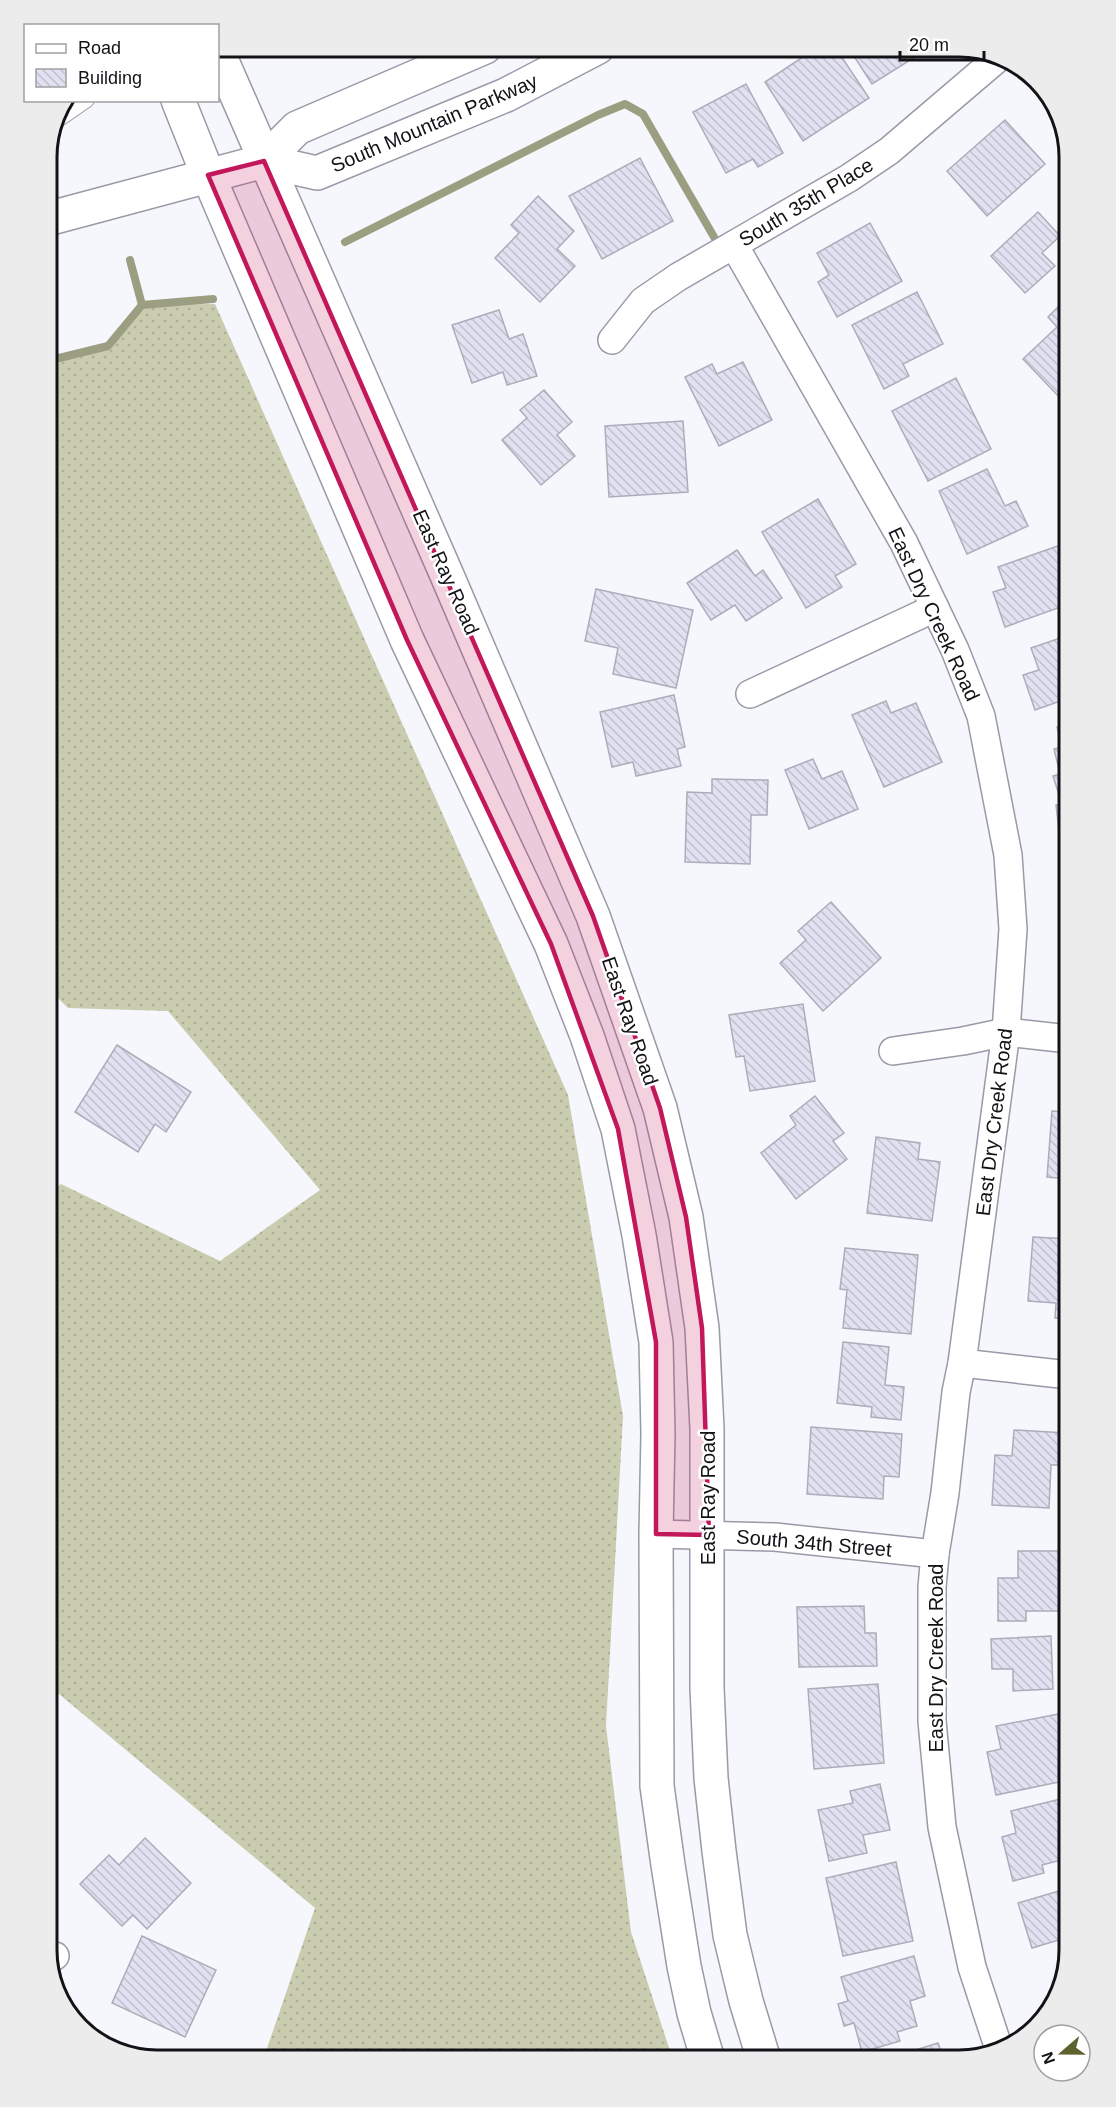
<svg xmlns="http://www.w3.org/2000/svg" width="1116" height="2107" font-family="Helvetica,sans-serif">
	<defs>
		<pattern id="grass-dots" width="8" height="8" patternUnits="userSpaceOnUse" patternTransform="scale(1.5)"><rect width="8" height="8" fill="#c9ccae"/><path d="M2 2h.1M6 6h.1" fill="none" stroke="#acae95" stroke-width="1.8" stroke-linecap="round"/></pattern>
		<pattern id="building-back-hatch" width="6" height="6" patternUnits="userSpaceOnUse" patternTransform="scale(1.5)"><rect width="6" height="6" fill="#e1e1f1"/><path d="M-1 5l2 2M0 0l6 6M5-1l2 2" fill="none" stroke="#c0c0ce"/></pattern>
	</defs>
	<rect width="100%" height="100%" fill="#f6f7fd"/>
	<!-- grass -->
	<polygon fill="url(#grass-dots)" points="215,304 568,1095 623,1416 606,1726 631,1932 673,2060 263,2060 315,1908 47,1684 47,1194 61,1184 220,1261 320,1190 168,1011 68,1008 47,987 47,355 59,358 107,346 142,305"/>
	<g fill="none" stroke-linecap="round" stroke-linejoin="round">
		<!-- stream -->
		<g stroke="#9b9e80" stroke-width="8">
			<polyline points="345,242 598,115 625,104 643,114 714,237"/>
			<polyline points="130,260 142,305"/>
			<polyline points="47,355 59,358 108,346 142,305 213,299"/>
		</g>
	</g>
	<!-- building -->
	<g fill="url(#building-back-hatch)" stroke="#acacbb" stroke-width="1.5">
		<polygon points="818,47 835,47 869,98 803,141 765,82"/>
		<polygon points="848,47 931,47 872,84"/>
		<polygon points="746,84 783,153 758,167 753,159 726,173 693,112"/>
		<polygon points="1005,120 1045,164 987,216 947,171"/>
		<polygon points="640,158 673,221 602,259 569,196"/>
		<polygon points="538,196 574,231 557,249 575,266 540,302 495,258 519,233 511,225"/>
		<polygon points="1038,212 1060,236 1042,253 1055,266 1025,293 991,256"/>
		<polygon points="870,223 902,281 837,317 818,282 829,275 817,253"/>
		<polygon points="917,292 943,344 903,364 909,376 884,389 852,325"/>
		<polygon points="1069,296 1069,393 1062,400 1023,359 1057,327 1048,317"/>
		<polygon points="499,310 509,339 523,334 537,376 507,385 503,372 472,383 452,325"/>
		<polygon points="743,362 772,420 719,446 685,377 712,364 717,374"/>
		<polygon points="956,378 991,449 928,481 892,411"/>
		<polygon points="544,390 572,422 557,435 575,456 541,485 502,440 527,418 520,410"/>
		<polygon points="683,421 688,492 609,497 605,426"/>
		<polygon points="987,469 1005,506 1016,501 1028,526 967,554 939,491"/>
		<polygon points="818,499 856,564 835,576 842,587 806,608 762,532"/>
		<polygon points="1069,542 1069,604 1005,627 993,592 1006,588 998,567"/>
		<polygon points="737,550 755,576 763,570 782,598 746,621 735,605 711,620 687,583"/>
		<polygon points="596,589 693,610 676,688 613,674 618,648 585,641"/>
		<polygon points="1069,635 1069,698 1035,710 1023,675 1039,670 1031,648"/>
		<polygon points="674,695 685,747 677,749 681,766 636,776 633,762 612,767 600,712"/>
		<polygon points="886,701 891,713 916,703 942,762 884,787 852,715"/>
		<polygon points="1069,723 1069,792 1059,795 1053,776 1060,774 1054,749 1062,747 1057,727"/>
		<polygon points="813,759 822,779 842,771 858,809 809,829 785,770"/>
		<polygon points="712,779 768,780 767,815 751,815 750,864 685,862 687,792 712,793"/>
		<polygon points="1069,804 1069,838 1060,839 1056,805"/>
		<polygon points="831,902 881,958 823,1011 780,963 806,940 798,931"/>
		<polygon points="1065,907 1069,908 1069,972 1061,971"/>
		<polygon points="803,1004 815,1081 750,1091 744,1056 736,1057 729,1015"/>
		<polygon points="117,1045 191,1092 166,1132 155,1124 138,1152 75,1112"/>
		<polygon points="815,1096 844,1133 833,1141 847,1159 796,1199 761,1153 796,1125 790,1116"/>
		<polygon points="1052,1111 1069,1112 1069,1179 1047,1177"/>
		<polygon points="876,1137 920,1143 918,1159 940,1162 932,1221 867,1213"/>
		<polygon points="1033,1237 1069,1239 1069,1319 1055,1318 1056,1303 1028,1301"/>
		<polygon points="845,1248 918,1255 911,1334 843,1328 847,1290 840,1289"/>
		<polygon points="843,1342 889,1347 885,1385 904,1387 901,1420 871,1417 872,1407 837,1403"/>
		<polygon points="811,1427 902,1434 899,1477 884,1476 883,1499 807,1494"/>
		<polygon points="1014,1430 1066,1433 1065,1465 1051,1465 1049,1508 992,1505 995,1455 1012,1456"/>
		<polygon points="1018,1551 1062,1551 1061,1611 1026,1611 1026,1621 998,1621 998,1578 1018,1578"/>
		<polygon points="864,1606 865,1633 876,1633 877,1666 799,1667 797,1607"/>
		<polygon points="1051,1636 1053,1689 1013,1691 1013,1669 992,1669 991,1639"/>
		<polygon points="878,1684 884,1763 814,1769 808,1689"/>
		<polygon points="1064,1713 1069,1741 1069,1748 1064,1748 1069,1780 996,1795 987,1752 1001,1749 996,1726"/>
		<polygon points="880,1784 890,1830 863,1835 867,1853 829,1861 818,1810 853,1803 850,1791"/>
		<polygon points="1069,1797 1069,1858 1042,1865 1044,1873 1013,1881 1002,1837 1016,1833 1011,1811"/>
		<polygon points="145,1838 191,1883 147,1929 133,1915 122,1926 80,1884 109,1855 119,1865"/>
		<polygon points="896,1862 913,1941 843,1956 826,1878"/>
		<polygon points="1069,1888 1069,1937 1032,1948 1018,1903"/>
		<polygon points="142,1936 216,1970 185,2037 112,2003"/>
		<polygon points="914,1956 925,1996 910,2001 917,2026 897,2032 900,2041 862,2052 854,2023 844,2026 838,2004 848,2001 841,1977"/>
		<polygon points="103,2034 116,2049 95,2042"/>
		<polygon points="938,2043 944,2060 884,2060"/>
	</g>
	<g fill="none" stroke-linecap="round" stroke-linejoin="round">
		<!-- lane casing -->
		<g stroke="#9999a8" stroke-width="16">
			<polyline id="lane" points="61,118 87,100"/>
		</g>
		<!-- street casing -->
		<g stroke="#9999a8" stroke-width="30">
			<g id="street">
				<polyline points="734,245 904,543 955,650 981,716 1008,855 1013,929 1006,1032 962,1363 956,1392 945,1493 935,1554 932,1587 932,1721 942,1827 972,1967 1000,2052"/>
				<polyline points="612,340 643,301 678,277 849,178 889,151 998,58"/>
				<polyline points="750,694 935,608"/>
				<polyline points="893,1051 963,1041 1006,1032 1069,1039"/>
				<polyline points="962,1363 1069,1375"/>
				<polyline points="656,1534 775,1537 935,1554"/>
				<polyline points="48,1959 55,1956"/>
			</g>
		</g>
		<!-- secondary casing -->
		<g stroke="#9999a8" stroke-width="36">
			<g id="secondary">
				<polyline points="218,52 446,573 593,916 660,1108 686,1217 702,1328 707,1429 707,1688 711,1778 719,1851 730,1935 746,2001 764,2060"/>
				<polyline points="178,100 208,175 407,640 551,944 587,1036 618,1129 639,1235 656,1342 658,1434 656,1534 657,1786 668,1865 684,1966 694,2013 708,2060"/>
				<polyline points="264,161 297,128 485,47"/>
				<polyline points="47,219 264,161 317,173 506,95 598,47"/>
			</g>
		</g>
		<!-- lane -->
		<use href="#lane" stroke="#fff" stroke-width="14"/>
		<!-- street -->
		<use href="#street" stroke="#fff" stroke-width="27"/>
		<!-- secondary -->
		<use href="#secondary" stroke="#fff" stroke-width="33"/>
	</g>
	<!-- marked area -->
	<path fill="#c2185b" fill-opacity="0.2" stroke="#c2185b" stroke-width="4.5" stroke-linejoin="round" d="M264 161 593 916 660 1108 686 1217 702 1328 709 1535 656 1534V1342L618 1129 551 944 407 640 208 175Z"/>
	<g text-anchor="middle" dominant-baseline="central" stroke-width="5" stroke-linejoin="round" paint-order="stroke">
		<!-- street labels -->
		<g font-size="20" fill="#121217" stroke="#fff">
			<text transform="translate(434 123) rotate(-23)">South Mountain Parkway</text>
			<text transform="translate(806 202) rotate(-31)">South 35th Place</text>
			<text transform="translate(446 572) rotate(66)">East Ray Road</text>
			<text transform="translate(934 614) rotate(65)">East Dry Creek Road</text>
			<text transform="translate(630 1021) rotate(71)">East Ray Road</text>
			<text transform="translate(994 1122) rotate(-83)">East Dry Creek Road</text>
			<text transform="translate(708 1498) rotate(-90)">East Ray Road</text>
			<text transform="translate(814 1543) rotate(5)">South 34th Street</text>
			<text transform="translate(936 1658) rotate(-90)">East Dry Creek Road</text>
		</g>
	</g>
	<!-- crop -->
	<path d="M0 0H1116V2107H0ZM157 57H959A100 100 0 0 1 1059 157V1950A100 100 0 0 1 959 2050H157A100 100 0 0 1 57 1950V157A100 100 0 0 1 157 57Z" fill="#ececec" fill-rule="evenodd"/>
	<path fill="none" stroke="#121217" stroke-width="3" d="M157 57H959A100 100 0 0 1 1059 157V1950A100 100 0 0 1 959 2050H157A100 100 0 0 1 57 1950V157A100 100 0 0 1 157 57Z"/>
	<!-- legend -->
	<rect x="24" y="24" width="195" height="78" fill="#ffffff" stroke="#a0a0a2" stroke-width="1.5"/>
	<rect x="36" y="44" width="30" height="9" fill="#ffffff" stroke="#a0a0a2" stroke-width="1.5"/>
	<text x="78" y="54" font-size="18" fill="#121217">Road</text>
	<rect x="36" y="69" width="30" height="18" fill="url(#building-back-hatch)" stroke="#a0a0a2" stroke-width="1.5"/>
	<text x="78" y="84" font-size="18" fill="#121217">Building</text>
	<!-- north arrow -->
	<g transform="translate(1062 2053) rotate(250)"><circle r="28" fill="#ffffff" stroke="#a0a0a2" stroke-width="1.5"/>
	<path d="M0-4.5L10 22L0 15L-10 22Z" fill="#5e622f"/>
	<text y="-9" font-size="16" font-weight="bold" text-anchor="middle" fill="#121217">N</text>
	</g>
	<!-- scale -->
	<path d="M900 51v9h84v-9" fill="none" stroke="#121217" stroke-width="3"/>
	<text x="909" y="51" font-size="18" fill="#121217" stroke="#ffffff" stroke-width="4.5" paint-order="stroke">20 m</text>
</svg>
